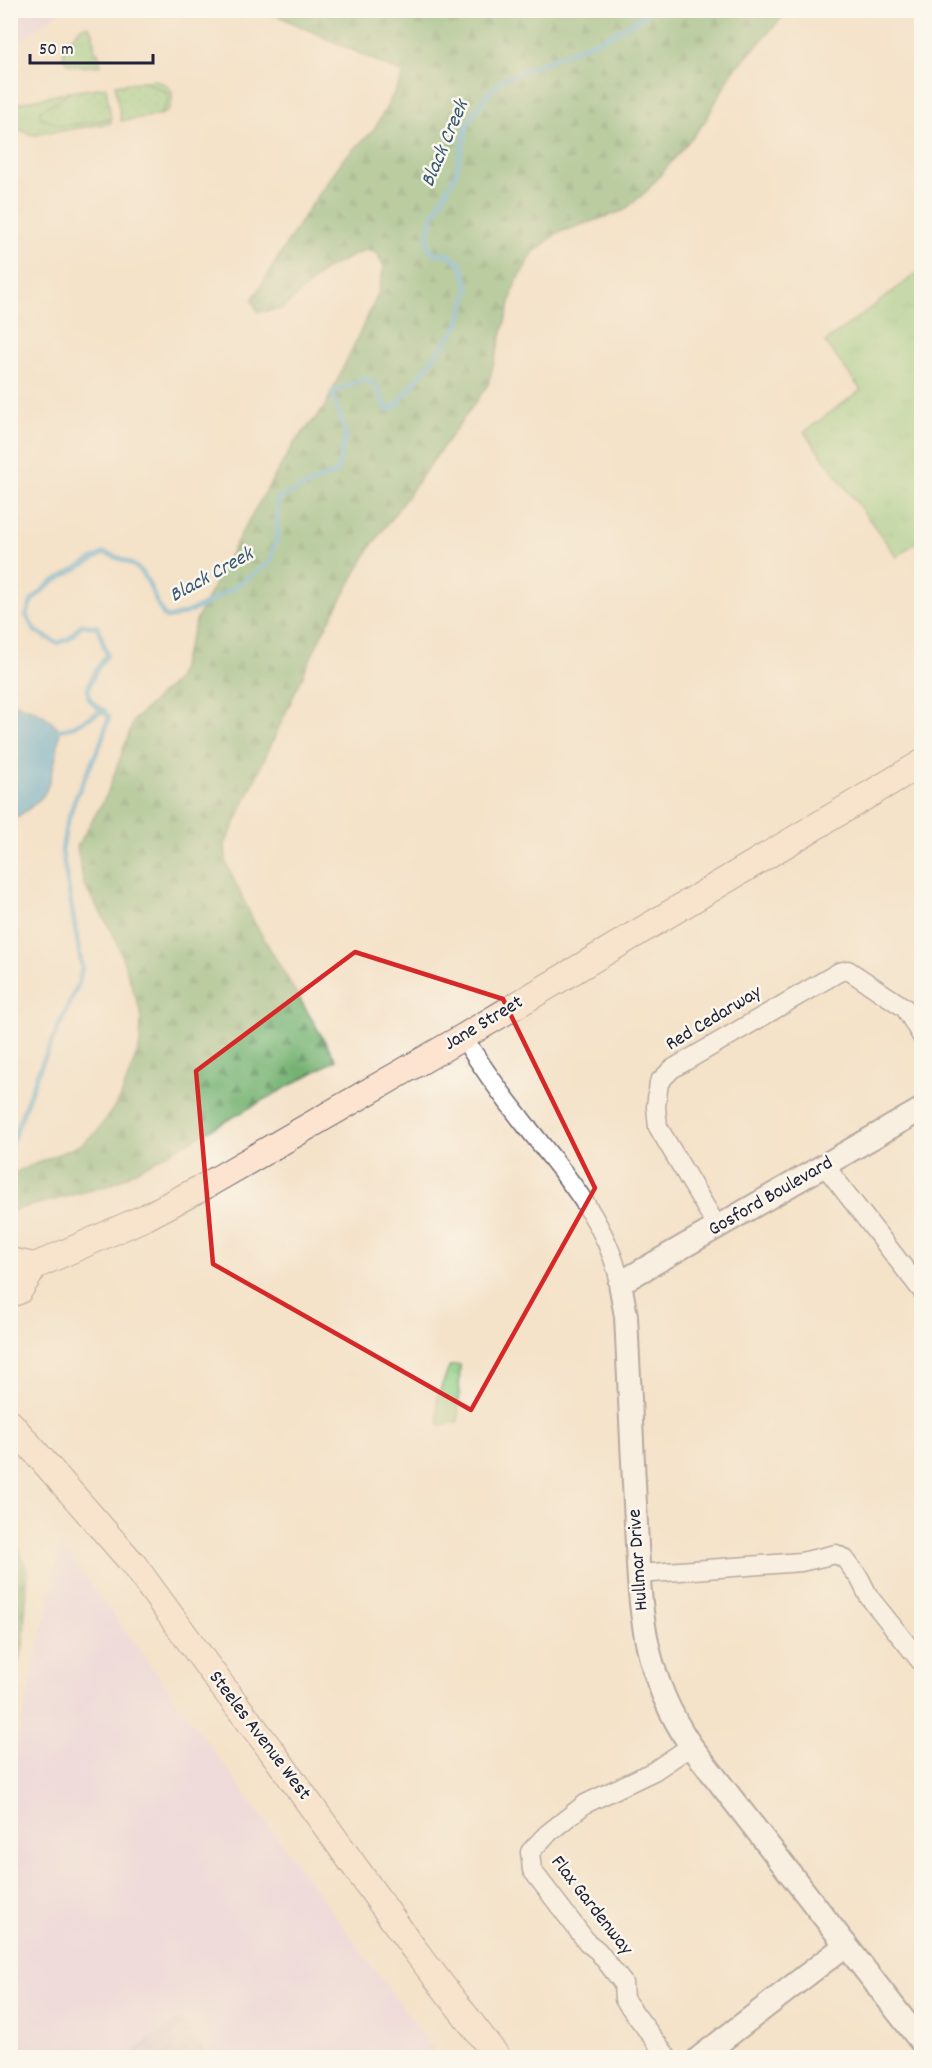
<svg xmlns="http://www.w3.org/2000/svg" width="932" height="2068" font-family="Dekko,sans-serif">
	<defs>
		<pattern id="industrial-furrows" width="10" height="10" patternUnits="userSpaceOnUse" patternTransform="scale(1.5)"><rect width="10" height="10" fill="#c8bfd8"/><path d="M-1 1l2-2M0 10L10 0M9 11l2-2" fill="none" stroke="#aca4ba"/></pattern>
		<pattern id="grass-tufts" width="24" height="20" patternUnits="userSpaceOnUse" patternTransform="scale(1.5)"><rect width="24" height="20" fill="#91cf85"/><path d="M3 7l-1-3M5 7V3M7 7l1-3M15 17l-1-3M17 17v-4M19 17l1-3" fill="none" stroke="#7db174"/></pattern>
		<pattern id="forest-firs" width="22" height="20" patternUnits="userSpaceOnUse" patternTransform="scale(1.5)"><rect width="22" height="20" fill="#74b272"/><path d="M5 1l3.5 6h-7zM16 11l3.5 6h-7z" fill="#5f905f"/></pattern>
		<pattern id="garden-dots" width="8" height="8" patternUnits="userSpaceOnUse" patternTransform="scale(1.5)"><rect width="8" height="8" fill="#91cf85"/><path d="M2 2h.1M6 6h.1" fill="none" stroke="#7db174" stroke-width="1.8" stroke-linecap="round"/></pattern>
	</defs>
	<rect width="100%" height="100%" fill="#fbf7ec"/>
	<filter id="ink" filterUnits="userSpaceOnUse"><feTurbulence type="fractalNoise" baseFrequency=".0167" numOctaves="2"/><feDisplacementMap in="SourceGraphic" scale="12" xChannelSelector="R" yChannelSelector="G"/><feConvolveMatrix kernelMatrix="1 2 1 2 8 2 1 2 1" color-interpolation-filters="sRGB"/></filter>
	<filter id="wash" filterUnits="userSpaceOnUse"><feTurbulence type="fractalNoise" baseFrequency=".008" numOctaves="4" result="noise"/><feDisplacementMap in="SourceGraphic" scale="24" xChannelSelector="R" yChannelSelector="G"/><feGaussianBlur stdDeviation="1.35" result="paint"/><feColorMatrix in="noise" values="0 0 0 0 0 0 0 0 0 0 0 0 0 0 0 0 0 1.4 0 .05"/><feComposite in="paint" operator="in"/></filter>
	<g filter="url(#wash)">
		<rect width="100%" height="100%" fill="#f4e2c9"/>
		<!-- built -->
		<g fill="#e7d2ef">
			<polygon points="10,11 11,10 61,11 13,46 11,45"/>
			<polygon points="61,1544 439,2057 210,2057 179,2018 127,2057 11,2058 11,1772"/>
		</g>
		<!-- industrial -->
		<polygon fill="url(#industrial-furrows)" points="179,2018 210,2057 127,2057"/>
		<!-- grass -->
		<g fill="url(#grass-tufts)" stroke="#5a7860" stroke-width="1.5">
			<path d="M88 26 93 33 95 52H98L101 65C87 67 54 71 66 45 70 39 77 32 81 27Z"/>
			<path d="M155 80C173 86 177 95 167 112L160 115 169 99 165 91 143 81Z"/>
			<path d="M68 92 56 103 47 106 63 126 111 119V123L35 135C21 133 16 128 13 114L19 103Z"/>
			<polygon points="921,272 921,538 897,557 804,432 861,390 825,342 916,274"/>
			<polygon points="460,1365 458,1422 439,1425 437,1397 450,1366"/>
		</g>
		<!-- forest -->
		<g fill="url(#forest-firs)" stroke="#4b6a56" stroke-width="1.5">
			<polygon points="267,11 793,11 781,19 732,73 704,123 647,191 623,211 557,233 533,253 515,285 488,385 370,548 322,634 225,845 227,865 254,922 336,1060 111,1185 11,1211 11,1180 13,1173 80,1145 97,1131 120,1099 140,1045 141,1013 115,937 84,885 77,847 107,794 134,720 177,679 197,618 240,535 294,443 324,408 378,294 384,267 377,253 365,250 326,269 282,309 258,312 252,300 307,211 344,158 374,130 404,74"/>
			<polygon points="11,1528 28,1574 23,1648 11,1690"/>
		</g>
		<!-- garden -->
		<g fill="url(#garden-dots)" stroke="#5a7860" stroke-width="1.5">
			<polygon points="143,81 165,91 169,99 160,115 121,121 115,85"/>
			<polygon points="106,87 111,119 63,126 42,119 40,114 41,110 47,106 56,103 68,92"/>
		</g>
		<!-- water -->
		<path fill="#56acd2" stroke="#3c6786" stroke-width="1.5" d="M11 703C30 707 47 714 60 730 59 745 52 781 44 794 39 802 19 817 11 820Z"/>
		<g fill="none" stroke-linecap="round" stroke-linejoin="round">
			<!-- stream -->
			<g stroke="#56acd2" stroke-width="5">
				<polyline points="60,730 70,728 104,710"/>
				<path d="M10 1147 37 1075 79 982 82 968 62 851 66 826 75 799 100 745 109 717C104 710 97 708 91 701 81 690 100 664 107 655L98 627 81 625 69 639 57 643 35 631 26 615 32 600 51 583 104 553C120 558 139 564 147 580 154 594 156 605 166 618 202 613 240 582 270 563L278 532 277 499 337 472 346 435 332 392 366 378 377 387 387 410 397 405 458 326 469 288 461 264 448 254 433 253 427 242 432 217 455 175 468 123 487 94 502 80 611 35 644 16 647 10"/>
			</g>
		</g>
	</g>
	<g filter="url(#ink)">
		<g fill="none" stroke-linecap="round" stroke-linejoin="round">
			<!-- minor casing -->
			<g stroke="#6c656d" stroke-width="21">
				<g id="minor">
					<path d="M463 1037C482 1067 502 1095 524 1123 563 1172 607 1221 620 1283"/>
					<polyline points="825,1166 922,1291"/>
					<polyline points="718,1228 658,1127 656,1107 659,1082 672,1069 839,972 848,970 905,1008 922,1037"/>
					<polyline points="639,1574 801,1562 836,1554 845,1559 860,1579 869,1597 922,1663"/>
					<polyline points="668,2058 624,1999 623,1983 598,1951 587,1942 532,1870 530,1852 547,1834 585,1804 654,1771 691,1746"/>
				</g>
			</g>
			<!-- tertiary casing -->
			<g stroke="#6c656d" stroke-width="26">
				<g id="tertiary">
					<path d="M922 1109 620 1283 626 1316C629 1378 632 1441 635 1504 640 1596 637 1666 691 1746L922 2043"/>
					<polyline points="699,2058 846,1945"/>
				</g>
			</g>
			<!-- secondary casing -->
			<g stroke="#6c656d" stroke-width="28">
				<g id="secondary">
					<polyline points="10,1261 35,1266"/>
					<polyline points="10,1294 19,1291 35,1266 146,1217 205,1186 463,1037 922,763"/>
					<polyline points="10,1423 134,1565 225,1690 271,1750 414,1949 498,2058"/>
				</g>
			</g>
			<!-- minor -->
			<use href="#minor" stroke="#fff" stroke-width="18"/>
			<!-- tertiary -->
			<use href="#tertiary" stroke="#fff" stroke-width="22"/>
			<!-- secondary -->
			<use href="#secondary" stroke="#fde4d1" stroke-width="26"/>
		</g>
	</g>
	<!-- marked area -->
	<path d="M0 0H932V2068H0ZM355 952 503 999 595 1188 471 1410 213 1264 196 1071Z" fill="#f4e2c9" fill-opacity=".55" fill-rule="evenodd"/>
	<path fill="none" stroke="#d62828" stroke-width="4.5" stroke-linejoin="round" d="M355 952 503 999 595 1188 471 1410 213 1264 196 1071Z"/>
	<g text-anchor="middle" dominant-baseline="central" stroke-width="5" stroke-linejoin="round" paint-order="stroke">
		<!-- street labels -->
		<g font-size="20" fill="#22223b" stroke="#fbf7ec">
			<text transform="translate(714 1019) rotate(-31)">Red Cedarway</text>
			<text transform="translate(484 1024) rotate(-31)">Jane Street</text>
			<text transform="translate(771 1197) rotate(-30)">Gosford Boulevard</text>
			<text transform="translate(639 1560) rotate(-94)">Hullmar Drive</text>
			<text transform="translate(259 1736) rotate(53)">Steeles Avenue West</text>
			<text transform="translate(591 1906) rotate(52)">Flax Gardenway</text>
		</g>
		<!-- water labels -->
		<g font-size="21" font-style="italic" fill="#375977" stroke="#fbf7ec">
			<text transform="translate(446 144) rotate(-67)">Black Creek</text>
			<text transform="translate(212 576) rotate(-29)">Black Creek</text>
		</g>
	</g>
	<!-- margin -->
	<rect width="932" height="2068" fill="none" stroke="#fbf7ec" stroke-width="36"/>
	<!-- scale -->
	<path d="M30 54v9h123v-9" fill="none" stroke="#22223b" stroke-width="3"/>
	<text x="39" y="54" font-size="18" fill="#22223b" stroke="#fbf7ec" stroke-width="4.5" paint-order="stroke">50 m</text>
</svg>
